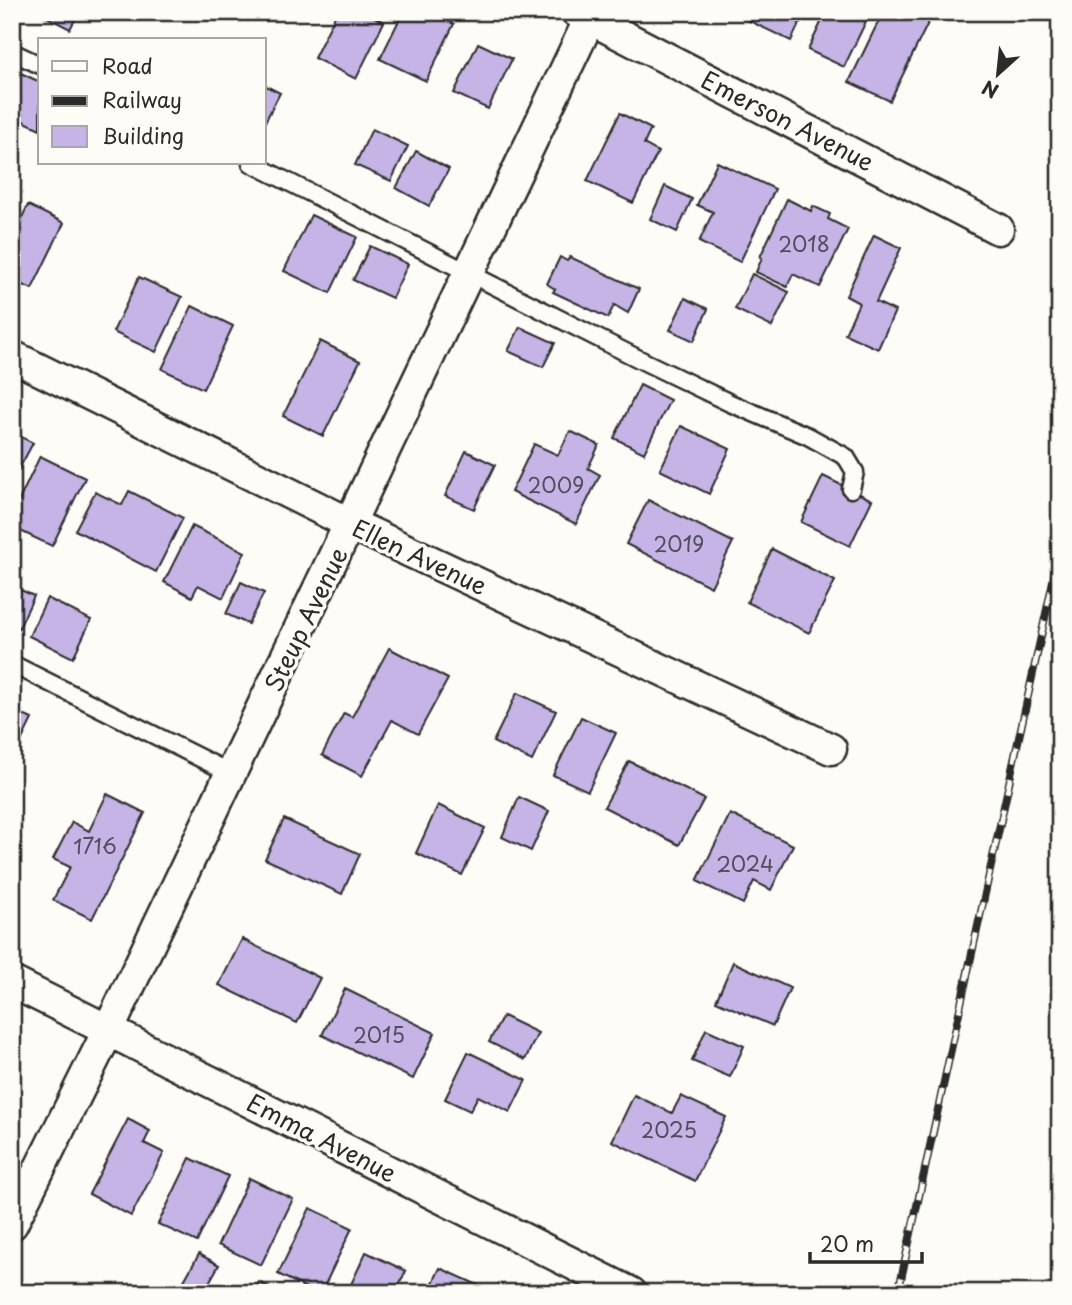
<svg xmlns="http://www.w3.org/2000/svg" width="1072" height="1305" font-family="'Playpen Sans',sans-serif">
	<rect width="100%" height="100%" fill="#fdfcf7"/>
	<filter id="ink" filterUnits="userSpaceOnUse"><feTurbulence type="fractalNoise" baseFrequency=".0143" numOctaves="2"/><feDisplacementMap in="SourceGraphic" scale="14" xChannelSelector="R" yChannelSelector="G"/><feConvolveMatrix kernelMatrix="1 2 1 2 8 2 1 2 1" color-interpolation-filters="sRGB"/></filter>
	<g filter="url(#ink)">
		<!-- building -->
		<g fill="#c5b4e5" stroke="#2b2b2b" stroke-width="2">
			<polygon points="42,12 79,12 70,29 41,14"/>
			<polygon points="337,12 365,12 384,22 356,79 314,58"/>
			<polygon points="403,12 429,12 454,24 426,81 380,59"/>
			<polygon points="731,12 805,12 791,41"/>
			<polygon points="826,12 870,13 844,67 808,50"/>
			<polygon points="883,12 915,12 930,19 890,101 849,82"/>
			<polygon points="478,43 512,59 488,109 454,93"/>
			<polygon points="12,69 40,82 40,129 12,116"/>
			<polygon points="264,85 280,93 265,122 264,122"/>
			<polygon points="620,113 651,129 644,144 658,152 633,203 587,181"/>
			<polygon points="372,129 408,146 391,181 355,165"/>
			<polygon points="416,151 449,169 429,206 396,188"/>
			<polygon points="717,162 775,189 740,262 699,242 713,212 697,205"/>
			<polygon points="665,186 692,199 677,232 650,219"/>
			<polygon points="787,199 811,211 813,206 830,214 828,219 848,229 820,287 793,274 787,287 756,272 762,258 760,257"/>
			<polygon points="28,205 64,223 32,289 12,280 12,238"/>
			<polygon points="311,215 357,237 330,293 284,271"/>
			<polygon points="874,235 901,248 876,302 895,311 878,349 845,334 859,303 846,296"/>
			<polygon points="370,246 408,264 392,298 353,280"/>
			<polygon points="560,257 567,261 570,257 639,289 628,313 614,305 608,318 553,292 555,289 547,284"/>
			<polygon points="752,274 789,292 772,327 735,309"/>
			<polygon points="139,277 182,297 156,352 113,332"/>
			<polygon points="685,298 708,309 694,341 670,330"/>
			<polygon points="192,306 233,326 203,389 162,369"/>
			<polygon points="520,327 555,343 543,367 508,351"/>
			<polygon points="320,341 360,361 323,436 283,416"/>
			<polygon points="640,385 670,400 644,453 614,438"/>
			<polygon points="681,426 730,449 709,494 660,470"/>
			<polygon points="570,431 599,445 588,468 600,475 576,524 511,492 534,444 558,455"/>
			<polygon points="12,432 33,443 12,482"/>
			<polygon points="466,451 495,465 474,509 445,496"/>
			<polygon points="40,456 85,478 52,546 12,527 12,515"/>
			<polygon points="823,476 872,500 850,546 801,522"/>
			<polygon points="129,491 183,518 156,572 75,530 95,492 122,505"/>
			<polygon points="648,500 733,542 711,587 626,544"/>
			<polygon points="192,526 245,552 223,598 198,585 192,597 164,582"/>
			<polygon points="772,549 835,581 809,633 747,602"/>
			<polygon points="241,582 264,593 248,624 226,614"/>
			<polygon points="12,586 34,596 19,628 12,625"/>
			<polygon points="47,598 91,620 73,658 29,636"/>
			<polygon points="389,648 448,679 418,734 392,720 362,776 322,755 344,713 352,717"/>
			<polygon points="517,693 556,711 532,761 493,742"/>
			<polygon points="12,710 32,719 13,758 12,758"/>
			<polygon points="581,717 616,733 588,791 553,775"/>
			<polygon points="629,761 704,799 679,845 604,807"/>
			<polygon points="107,794 145,813 92,919 53,900 70,867 53,859 72,822 89,831"/>
			<polygon points="519,797 549,811 531,851 502,837"/>
			<polygon points="438,805 485,828 462,875 416,853"/>
			<polygon points="730,814 793,845 771,890 754,881 743,904 697,881"/>
			<polygon points="284,819 360,854 342,894 265,859"/>
			<polygon points="242,939 320,978 297,1023 219,985"/>
			<polygon points="733,962 790,988 773,1026 716,1001"/>
			<polygon points="345,989 435,1033 413,1079 322,1035"/>
			<polygon points="503,1016 538,1033 525,1060 489,1042"/>
			<polygon points="706,1029 744,1046 730,1077 692,1061"/>
			<polygon points="468,1052 526,1080 510,1112 478,1096 470,1111 445,1099"/>
			<polygon points="634,1095 672,1113 681,1096 726,1117 695,1181 612,1141"/>
			<polygon points="128,1119 150,1131 144,1143 164,1153 131,1216 89,1194"/>
			<polygon points="190,1158 228,1176 197,1242 158,1224"/>
			<polygon points="249,1178 293,1199 261,1265 218,1245"/>
			<polygon points="310,1208 352,1228 321,1293 316,1293 278,1274"/>
			<polygon points="366,1252 406,1271 395,1293 347,1293"/>
			<polygon points="199,1254 219,1265 203,1293 192,1293 181,1286"/>
			<polygon points="440,1268 478,1285 474,1293 428,1293"/>
			<polygon points="259,1282 279,1293 253,1293"/>
		</g>
		<g fill="none" stroke-linecap="round" stroke-linejoin="round">
			<!-- lane casing -->
			<g stroke="#2b2b2b" stroke-width="21">
				<g id="lane">
					<polyline points="12,52 40,65"/>
					<polyline points="251,163 647,363 730,403 808,436 846,457 855,472 851,489"/>
					<polyline points="12,664 230,773"/>
				</g>
			</g>
			<!-- street casing -->
			<g stroke="#2b2b2b" stroke-width="35">
				<g id="street">
					<polyline points="577,12 998,229"/>
					<polyline points="12,356 351,524 831,749"/>
					<polyline points="12,982 631,1293"/>
					<polyline points="12,1224 109,1029 593,12"/>
				</g>
			</g>
			<!-- lane -->
			<use href="#lane" stroke="#fdfcf7" stroke-width="16"/>
			<!-- street -->
			<use href="#street" stroke="#fdfcf7" stroke-width="30"/>
			<!-- rail casing -->
			<g stroke="#2b2b2b" stroke-width="8">
				<polyline id="rail" points="898,1293 1060,549"/>
			</g>
			<!-- rail -->
			<use href="#rail" stroke="#fdfcf7" stroke-width="5" stroke-dasharray="16" stroke-linecap="butt"/>
		</g>
	</g>
	<g text-anchor="middle" dominant-baseline="central" stroke-width="7" stroke-linejoin="round" paint-order="stroke">
		<!-- number labels -->
		<g font-size="21" fill="#524d5a">
			<text x="804" y="243">2018</text>
			<text x="556" y="484">2009</text>
			<text x="679" y="543">2019</text>
			<text x="95" y="845">1716</text>
			<text x="745" y="863">2024</text>
			<text x="379" y="1034">2015</text>
			<text x="669" y="1129">2025</text>
		</g>
		<!-- street labels -->
		<g font-size="24" fill="#2b2b2b" stroke="#fdfcf7">
			<text transform="translate(788 120) rotate(27)">Emerson Avenue</text>
			<text transform="translate(420 556) rotate(25)">Ellen Avenue</text>
			<text transform="translate(305 619) rotate(-64)">Steup Avenue</text>
			<text transform="translate(322 1137) rotate(27)">Emma Avenue</text>
		</g>
	</g>
	<!-- margin -->
	<rect width="1072" height="1305" fill="none" stroke="#fdfcf7" stroke-width="42"/>
	<rect x="21" y="21" width="1030" height="1263" fill="none" stroke="#2b2b2b" stroke-width="2.5" filter="url(#ink)"/>
	<!-- legend -->
	<rect x="38" y="38" width="228" height="126" fill="#fdfcf7" stroke="#a9a8a5" stroke-width="2"/>
	<rect x="52" y="61" width="35" height="10" fill="#fdfcf7" stroke="#a9a8a5" stroke-width="2"/>
	<text x="102" y="74" font-size="21" fill="#2b2b2b">Road</text>
	<rect x="52" y="96" width="35" height="10" fill="#2b2b2b" stroke="#a9a8a5" stroke-width="2"/>
	<text x="102" y="108" font-size="21" fill="#2b2b2b">Railway</text>
	<rect x="52" y="126" width="35" height="21" fill="#c5b4e5" stroke="#a9a8a5" stroke-width="2"/>
	<text x="102" y="144" font-size="21" fill="#2b2b2b">Building</text>
	<!-- north arrow -->
	<g transform="translate(998 74) rotate(207)" stroke="#fdfcf7" stroke-width="5" paint-order="stroke">
	<path d="M0-5L12 26L0 18L-12 26Z" fill="#2b2b2b"/>
	<text y="-10" font-size="19" font-weight="bold" text-anchor="middle" fill="#2b2b2b">N</text>
	</g>
	<!-- scale -->
	<path d="M810 1252v10h112v-10" fill="none" stroke="#2b2b2b" stroke-width="3.5"/>
	<text x="820" y="1252" font-size="21" fill="#2b2b2b" stroke="#fdfcf7" stroke-width="5" paint-order="stroke">20 m</text>
</svg>
